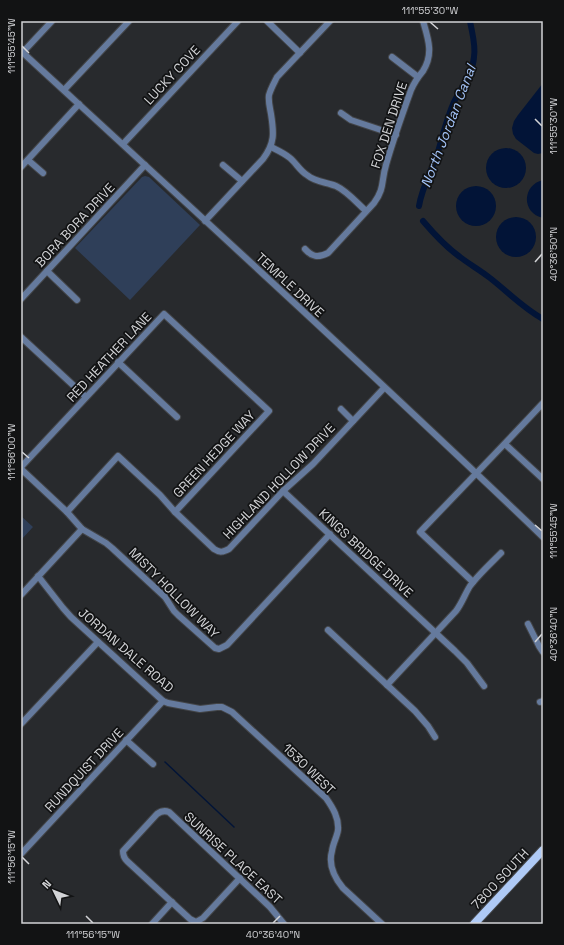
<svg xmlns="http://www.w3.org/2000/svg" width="564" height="945" font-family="'Space Grotesk',sans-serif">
	<rect width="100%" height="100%" fill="#282a2d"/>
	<!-- green -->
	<g fill="#2f3f59">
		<polygon points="145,176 149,177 200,225 130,300 75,248 142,177"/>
		<polygon points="21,516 33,527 21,540"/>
	</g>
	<!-- water -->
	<g fill="#021437">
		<polygon points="543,83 543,153 538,154 534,153 516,139 513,134 512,128 514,121 518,115"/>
		<circle cx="506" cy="168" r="20"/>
		<path d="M543 180V218C521 213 522 185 543 180Z"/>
		<circle cx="476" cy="206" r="20"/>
		<circle cx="516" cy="237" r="20"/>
	</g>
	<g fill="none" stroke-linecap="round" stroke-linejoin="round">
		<!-- stream -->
		<polyline stroke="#021437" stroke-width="1.5" points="165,762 234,827"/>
		<!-- canal -->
		<g stroke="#021437" stroke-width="6">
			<path d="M419 206C422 187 432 170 438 152 443 135 447 117 454 102 461 87 473 74 474 57 476 45 472 33 470 21"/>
			<path d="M423 221C434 234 446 247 460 257 469 264 480 270 490 278 508 292 523 308 543 319"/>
		</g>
		<!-- minor casing -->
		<g stroke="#434548" stroke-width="8">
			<g id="minor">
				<polyline points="267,21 300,53"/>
				<path d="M21 51C196 212 371 372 543 537"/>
				<polyline points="23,52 52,21"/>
				<polyline points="392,57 418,77"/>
				<polyline points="64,90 129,21"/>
				<polyline points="341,113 351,120 396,135"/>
				<polyline points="123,144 238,21"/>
				<path d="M271 147C277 150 284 153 290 158 296 163 300 171 307 175 315 182 326 182 336 186 347 191 357 203 366 211"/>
				<polyline points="28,160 43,173"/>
				<polyline points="223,165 242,181"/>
				<polyline points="21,167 79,104"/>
				<path d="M205 221 263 159C275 143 274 133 271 114 270 108 268 101 269 95 271 88 274 83 277 77L330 21"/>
				<path d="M305 249C312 257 318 258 328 253L374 203C385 188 381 181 386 165 393 140 402 115 411 90 414 83 418 77 423 71 434 54 428 38 423 21"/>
				<polyline points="47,271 77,300"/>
				<polyline points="21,299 145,165"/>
				<polyline points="21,337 86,397"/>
				<polyline points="118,362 177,417"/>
				<polyline points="341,409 353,421"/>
				<polyline points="505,444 543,479"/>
				<polyline points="21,467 164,314 269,411 175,512"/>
				<polyline points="21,469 67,512 82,529 106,543 112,548 165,597 174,611 178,615 215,648 219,649 227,645 330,534"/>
				<polyline points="283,491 455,651 467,663 484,686"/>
				<path d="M67 512 118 456 160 495 175 512 214 549C220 553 223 552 229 549L283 491 313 464 384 388"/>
				<path d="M38 576 63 608 71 617 163 701 168 703 200 709 217 707H222L232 712 326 798C333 808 339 818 338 830 337 837 333 843 332 851 328 865 334 877 343 888L382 924"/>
				<path d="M473 582 420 532C461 489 502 447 543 403"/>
				<polyline points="21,595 82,529"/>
				<polyline points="528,624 539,646 543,652"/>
				<polyline points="328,630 415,711 428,726 435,737"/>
				<path d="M387 685 456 611C462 603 465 594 470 586 478 575 491 563 501 553"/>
				<polyline points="540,702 543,701"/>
				<polyline points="21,724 98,642"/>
				<polyline points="126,740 153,764"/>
				<polyline points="21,854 163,701"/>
				<path d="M240 878 203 918 196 922 190 919 127 861C124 858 123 855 123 851L157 814C161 811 164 810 169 812L270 907 284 924"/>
				<polyline points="152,924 172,902"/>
			</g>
		</g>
		<!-- major casing -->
		<g stroke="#434548" stroke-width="10">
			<polyline id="major" points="474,924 543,850"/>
		</g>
		<!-- minor -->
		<use href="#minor" stroke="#657a9d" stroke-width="6"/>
		<!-- major -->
		<use href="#major" stroke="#afcaf6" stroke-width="8"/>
	</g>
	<!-- ticks -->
	<path fill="none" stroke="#d2d3d6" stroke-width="1.5" d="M430 22 438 29M22 46 29 53M535 119 542 126M535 262 542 254M22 452 29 458M535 525 542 531M535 642 542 634M22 857 29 864M86 916 93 923M273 923 280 916"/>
	<g text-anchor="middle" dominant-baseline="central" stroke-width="3.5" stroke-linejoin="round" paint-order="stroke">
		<!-- street labels -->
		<g font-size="13" fill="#d2d3d6" stroke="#121314">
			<text transform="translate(172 75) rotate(-47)">LUCKY COVE</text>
			<text transform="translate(389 125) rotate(-72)">FOX DEN DRIVE</text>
			<text transform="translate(75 225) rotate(-47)">BORA BORA DRIVE</text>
			<text transform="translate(290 285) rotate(43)">TEMPLE DRIVE</text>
			<text transform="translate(109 357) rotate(-47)">RED HEATHER LANE</text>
			<text transform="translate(214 454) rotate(-47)">GREEN HEDGE WAY</text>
			<text transform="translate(279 481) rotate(-46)">HIGHLAND HOLLOW DRIVE</text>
			<text transform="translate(366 553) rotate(43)">KINGS BRIDGE DRIVE</text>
			<text transform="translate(174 593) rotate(45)">MISTY HOLLOW WAY</text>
			<text transform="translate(126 650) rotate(41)">JORDAN DALE ROAD</text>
			<text transform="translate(309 769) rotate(44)">1530 WEST</text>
			<text transform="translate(84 770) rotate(-47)">RUNDQUIST DRIVE</text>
			<text transform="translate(233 858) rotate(43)">SUNRISE PLACE EAST</text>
			<text transform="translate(500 879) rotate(-47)">7800 SOUTH</text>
		</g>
		<!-- water labels -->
		<g font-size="14" font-style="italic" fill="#a3c3f8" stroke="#121314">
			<text transform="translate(448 126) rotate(-69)">North Jordan Canal</text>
		</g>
	</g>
	<!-- border -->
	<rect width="564" height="945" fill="none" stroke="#121314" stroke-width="44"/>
	<!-- north arrow -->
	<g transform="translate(54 891) rotate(313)" stroke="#121314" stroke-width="3" paint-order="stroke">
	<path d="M0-3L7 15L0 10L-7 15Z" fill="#d2d3d6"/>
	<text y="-6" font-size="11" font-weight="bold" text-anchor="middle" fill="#d2d3d6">N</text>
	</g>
	<rect x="22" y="22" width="520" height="901" fill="none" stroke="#d2d3d6" stroke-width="1.5"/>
	<g font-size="10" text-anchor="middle" fill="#d2d3d6">
		<text x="430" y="14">111°55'30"W</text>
		<text transform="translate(11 46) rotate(-90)" y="4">111°55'45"W</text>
		<text transform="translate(553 126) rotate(-90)" y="4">111°55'30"W</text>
		<text transform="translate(553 254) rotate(-90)" y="4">40°36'50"N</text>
		<text transform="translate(11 452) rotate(-90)" y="4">111°56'00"W</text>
		<text transform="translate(553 531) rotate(-90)" y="4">111°55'45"W</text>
		<text transform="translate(553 634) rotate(-90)" y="4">40°36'40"N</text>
		<text transform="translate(11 857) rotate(-90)" y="4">111°56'15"W</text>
		<text x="93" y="938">111°56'15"W</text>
		<text x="273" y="938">40°36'40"N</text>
	</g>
</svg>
